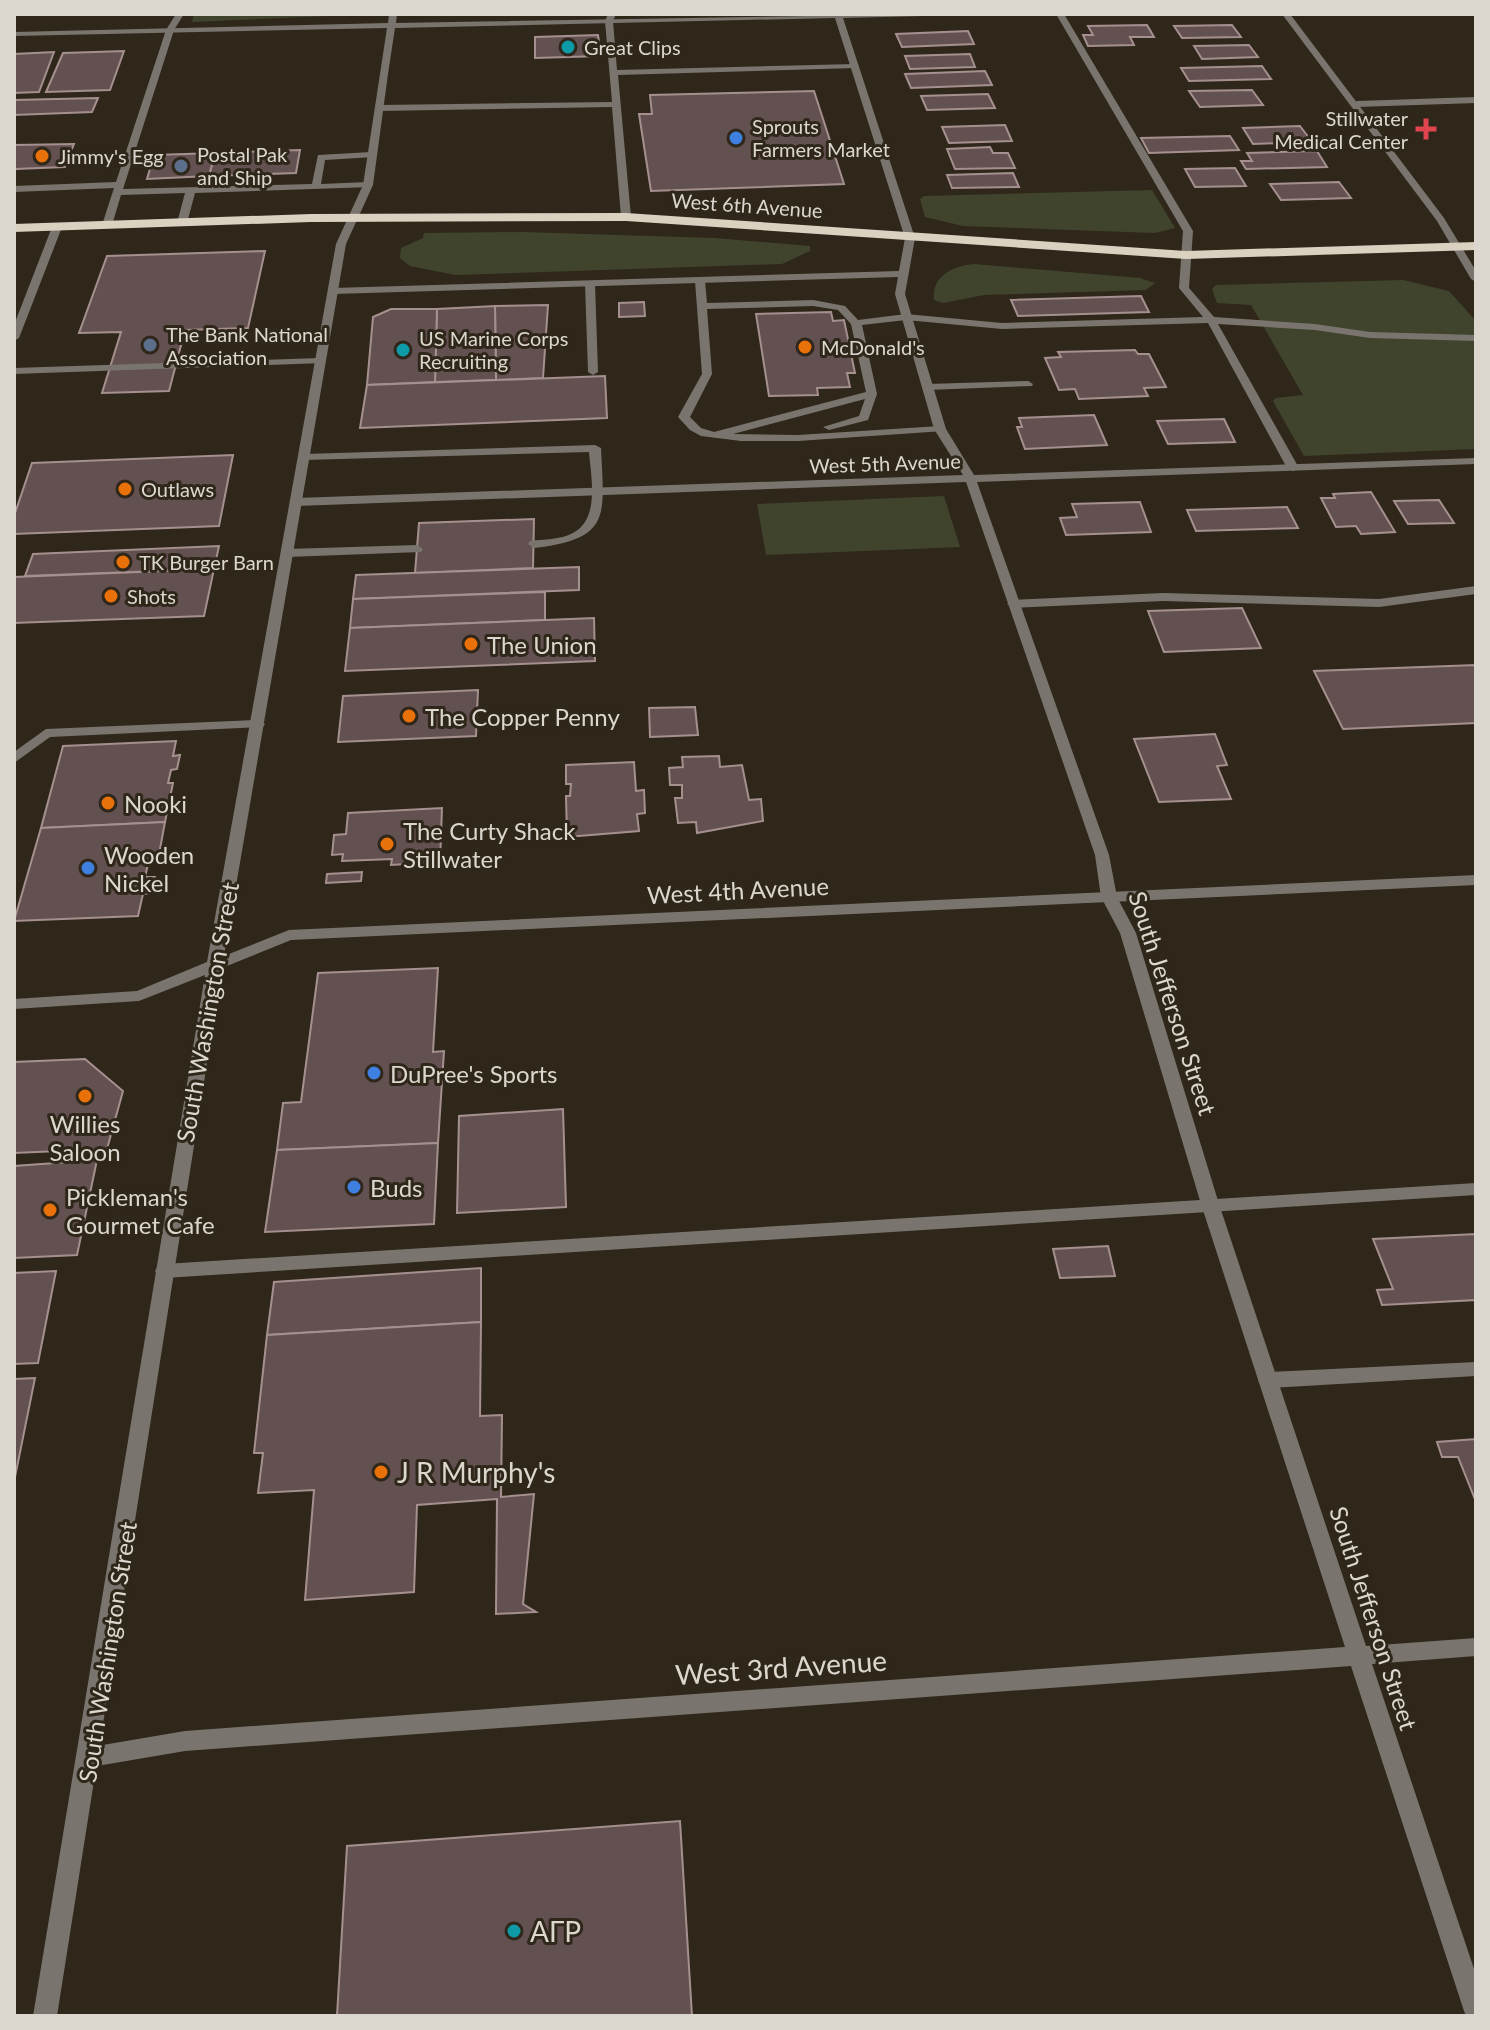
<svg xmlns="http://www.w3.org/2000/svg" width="1490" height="2030" font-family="Lato,sans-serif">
	<rect width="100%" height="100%" fill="#2f271a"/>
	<!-- green -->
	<g fill="#40442d">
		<polygon points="194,14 374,14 192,22"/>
		<polygon points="1152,190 1175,228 1155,233 963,226 925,217 920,199 924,196"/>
		<polygon points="522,232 714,238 810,246 810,251 782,264 455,275 410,266 400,258 401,248 423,238 424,233"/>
		<path d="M974 264 1140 278 1155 283 1146 290 984 295 943 303 934 300C931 276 953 266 974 264Z"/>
		<polygon points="1403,280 1449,291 1476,321 1476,449 1304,456 1273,401 1276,398 1303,395 1251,305 1217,303 1212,289 1216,285"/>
		<polygon points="944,496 960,547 766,555 757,504"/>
	</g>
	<!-- building -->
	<g fill="#635050" stroke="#a5908f" stroke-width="2">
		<polygon points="1147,25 1154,37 1130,37 1134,45 1088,46 1083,35 1093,35 1088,26"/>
		<polygon points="1232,25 1241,37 1182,38 1174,26"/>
		<polygon points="968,31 974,44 902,47 896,34"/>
		<polygon points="598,35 601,56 535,58 535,37"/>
		<polygon points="1249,45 1258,57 1202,59 1194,46"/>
		<polygon points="124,51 110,90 46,92 63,53"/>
		<polygon points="54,52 39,92 14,93 14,54"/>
		<polygon points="970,54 975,67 910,69 905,56"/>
		<polygon points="1262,66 1271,79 1189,81 1181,68"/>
		<polygon points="985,71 992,85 911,88 905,74"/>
		<polygon points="1252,90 1263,105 1200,107 1189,91"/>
		<polygon points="814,91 844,184 651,191 639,114 652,114 650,95"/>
		<polygon points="988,94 995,108 927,110 921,96"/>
		<polygon points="98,98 92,112 14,115 14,100"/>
		<polygon points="1005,125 1012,141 949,143 942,127"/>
		<polygon points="1300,126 1312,142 1253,144 1243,128"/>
		<polygon points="1230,136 1239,150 1149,153 1141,138"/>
		<polygon points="74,144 65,167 16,169 14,172 14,145"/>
		<polygon points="990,147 993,153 1008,153 1015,168 955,169 947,149"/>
		<polygon points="300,150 296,173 209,176 215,153"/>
		<polygon points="1317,151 1327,167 1246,169 1241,161 1252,161 1247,153"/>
		<polygon points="215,153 209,176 147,179 154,155"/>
		<polygon points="1235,168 1246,186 1195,187 1185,169"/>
		<polygon points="1013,173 1019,187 952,188 947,175"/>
		<polygon points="1339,182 1351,198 1281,200 1270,184"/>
		<polygon points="265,251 248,328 185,330 169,391 102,393 121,332 79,333 107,256"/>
		<polygon points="1141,296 1149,312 1018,316 1011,300"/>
		<polygon points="644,302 645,316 619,317 619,303"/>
		<polygon points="548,305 543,378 496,380 495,306"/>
		<polygon points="495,306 496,380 435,382 437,309"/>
		<polygon points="391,309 437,309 435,382 367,385 373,317"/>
		<polygon points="831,312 833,321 844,320 855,373 847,373 850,387 817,388 818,395 769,396 756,314"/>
		<polygon points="1135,350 1138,354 1149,354 1166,387 1144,388 1148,396 1079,399 1075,389 1059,390 1045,358 1061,357 1058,352"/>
		<polygon points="605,376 607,418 360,428 367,385"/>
		<polygon points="1094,415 1107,445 1025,449 1017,427 1022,427 1019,418"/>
		<polygon points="1224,419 1235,442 1168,444 1157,421"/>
		<polygon points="233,455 219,526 14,534 14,516 32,463"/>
		<polygon points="1371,492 1395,532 1361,534 1356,526 1336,527 1321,498 1335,498 1333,494"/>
		<polygon points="1439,500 1454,523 1408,524 1394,501"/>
		<polygon points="1140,502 1151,532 1066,535 1060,518 1077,517 1072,504"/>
		<polygon points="1287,507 1298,528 1196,531 1187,510"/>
		<polygon points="534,519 533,568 415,573 419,523"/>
		<polygon points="219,546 214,569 25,576 33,554"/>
		<polygon points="579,567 579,590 353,599 356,575"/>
		<polygon points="214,569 204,616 14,623 14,577"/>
		<polygon points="545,592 545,620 350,628 353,599"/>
		<polygon points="1242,608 1261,648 1164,652 1148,611"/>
		<polygon points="594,618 595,661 345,671 350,628"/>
		<polygon points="1476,665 1476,723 1343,729 1314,671"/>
		<polygon points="478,690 476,736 338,742 343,696"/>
		<polygon points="695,707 698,735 650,737 649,708"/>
		<polygon points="1215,734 1227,765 1217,766 1231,799 1159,802 1134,739"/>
		<polygon points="176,741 173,756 180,755 177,769 171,770 168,783 173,783 165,822 41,828 63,746"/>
		<polygon points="719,756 720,767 742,765 749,800 761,799 763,821 697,833 696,822 678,823 675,798 682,798 682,785 670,785 669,768 683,767 682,757"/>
		<polygon points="634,762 636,791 644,790 645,813 637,814 639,831 567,837 566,796 570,796 571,784 566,784 566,765"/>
		<polygon points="442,808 440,862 391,865 392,859 342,861 343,854 332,855 334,835 346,834 348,813"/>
		<polygon points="165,822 158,860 149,860 145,877 155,877 152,893 143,894 138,916 14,921 41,828"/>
		<polygon points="362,872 361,881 326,883 327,874"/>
		<polygon points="438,968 433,1052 444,1051 438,1143 277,1150 283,1103 301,1102 318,973"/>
		<polygon points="85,1059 123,1091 107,1149 14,1153 14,1062"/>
		<polygon points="563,1109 566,1207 457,1213 459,1116"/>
		<polygon points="438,1143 434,1224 265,1232 277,1150"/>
		<polygon points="97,1160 77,1255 14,1258 14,1166"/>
		<polygon points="1476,1234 1476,1300 1382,1305 1377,1290 1393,1289 1373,1239"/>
		<polygon points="1108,1246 1115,1276 1060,1278 1053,1249"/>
		<polygon points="481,1268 481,1322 267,1335 274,1282"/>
		<polygon points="56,1271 38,1363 14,1364 14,1273"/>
		<polygon points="481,1322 480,1416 502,1415 501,1497 534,1494 523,1604 536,1612 496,1614 497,1499 417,1505 414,1592 305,1600 314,1490 258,1493 263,1453 254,1453 267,1335"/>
		<polygon points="35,1378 14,1482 14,1379"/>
		<polygon points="1476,1439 1476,1502 1458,1457 1442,1457 1437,1442"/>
		<polygon points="680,1821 692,2016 337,2016 347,1846"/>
	</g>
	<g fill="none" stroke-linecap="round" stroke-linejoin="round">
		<!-- service -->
		<g fill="#79756e" fill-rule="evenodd">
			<polygon points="176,14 184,14 174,30 123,189 312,184 318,155 371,152 374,153 374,157 325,160 321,184 368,182 371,183 371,187 195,193 187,223 182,226 177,223 185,193 121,195 112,225 107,228 102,225 114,188 14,192 14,186 116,182 166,30"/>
			<polygon points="608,14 616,14 613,21 617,70 855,64 859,66 855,68 618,75 631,217 626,220 621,217 612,107 379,111 375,108 379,105 612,102 605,21"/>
			<path d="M1056 14H1064L1193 231 1189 288 1214 317 1315 324 1370 332 1476 335V341L1370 338 1315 330 1218 324 1299 468 1293 471 1287 468 1208 323 1002 329 906 320 862 325 877 394 868 420 829 430 823 427 859 416 865 399 733 434 798 435 940 426 944 427V431L798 441H741L701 436 690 430 678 417 702 374 695 281 700 278 705 281 707 303 813 300 845 306 858 320 906 314 1002 323 1203 317 1179 288 1183 231ZM813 306 838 310 851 324 866 392 714 432 701 428 690 417 712 374 707 309Z"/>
			<polygon points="1476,97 1476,103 1357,107 1353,104 1357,101"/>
			<polygon points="57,224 62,227 19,338 14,341 14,325 52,227"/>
			<polygon points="590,281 595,284 598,372 593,375 588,372 585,284"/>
			<polygon points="320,358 325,361 324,363 14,374 14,368"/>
			<polygon points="1028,381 1033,384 1032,386 927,390 922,387 927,384"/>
			<path d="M595 445 601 448C604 516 612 539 534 548L528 544 530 541C544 539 560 540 573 533 600 519 591 477 589 452L304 460 298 457 304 454Z"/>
			<polygon points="417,545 423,549 421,552 287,557 281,553 287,549"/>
			<polygon points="1476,586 1476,594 1379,607 1163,601 1013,608 1007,604 1013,600 1163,593 1379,599"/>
			<polygon points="258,720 265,724 263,727 50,737 14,763 14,752 46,729"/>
			<polygon points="1476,1183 1476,1195 164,1278 158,1276 155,1271 158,1266 164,1264"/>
			<polygon points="1476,1362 1476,1376 1268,1388 1261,1385 1258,1380 1261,1375 1268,1372"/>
		</g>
		<!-- minor -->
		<polygon fill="#79756e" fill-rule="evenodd" points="389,14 397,14 396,23 928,14 924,16 843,18 915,238 905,294 946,429 974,475 1476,458 1476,464 977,482 1109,855 1117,897 1136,933 1219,1204 1366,1646 1476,1638 1476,1656 1372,1664 1476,1975 1476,2016 1466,2016 1464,2011 1351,1666 185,1751 91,1767 83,1764 80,1757 83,1750 91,1747 185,1731 1345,1647 1201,1204 1120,933 1101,897 1095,855 966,482 296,506 290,502 296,498 963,475 934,429 895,294 898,277 333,294 328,291 333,288 899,271 905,238 835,18 395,28 388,74 384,76 380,74 387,28 14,36 14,32 388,23"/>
		<!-- tertiary -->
		<g fill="#79756e" fill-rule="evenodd">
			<polygon points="1282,14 1290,14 1444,218 1476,271 1476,282 1471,279 1437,221"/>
			<polygon points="384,72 388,74 373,185 346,244 224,956 289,930 1476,875 1476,885 291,940 222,968 57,2016 33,2016 205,975 139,1001 14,1009 14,999 137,991 207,962 336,244 363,185 380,74"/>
		</g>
		<!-- trunk -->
		<polygon fill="#dad1c1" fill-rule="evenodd" points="626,213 1186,251 1476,242 1476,250 1186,259 626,221 311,222 14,232 14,224 311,214"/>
	</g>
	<!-- markers -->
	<g fill="#0f9aa8" stroke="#2f271a" stroke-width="3">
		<circle cx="568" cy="47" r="8"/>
		<circle cx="403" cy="350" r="8"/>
		<circle cx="514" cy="1931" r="8"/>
	</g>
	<path fill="#e0444e" stroke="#2f271a" stroke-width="3" d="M1422 117h8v8h8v8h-8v8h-8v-8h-8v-8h8z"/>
	<g fill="#3f7fe0" stroke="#2f271a" stroke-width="3">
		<circle cx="736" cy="138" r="8"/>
		<circle cx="88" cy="868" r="8"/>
		<circle cx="374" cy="1073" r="8"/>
		<circle cx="354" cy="1187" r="8"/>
	</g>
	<g fill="#e8710a" stroke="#2f271a" stroke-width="3">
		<circle cx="42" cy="156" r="8"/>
		<circle cx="805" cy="347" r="8"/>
		<circle cx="125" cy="489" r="8"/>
		<circle cx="123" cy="562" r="8"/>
		<circle cx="111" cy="596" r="8"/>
		<circle cx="471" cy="644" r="8"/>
		<circle cx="409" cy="716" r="8"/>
		<circle cx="108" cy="803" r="8"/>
		<circle cx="387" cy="844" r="8"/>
		<circle cx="85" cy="1096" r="8"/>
		<circle cx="50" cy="1210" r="8"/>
		<circle cx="381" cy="1472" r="8"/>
	</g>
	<g fill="#5c6f8a" stroke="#2f271a" stroke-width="3">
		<circle cx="181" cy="166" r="8"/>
		<circle cx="150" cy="345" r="8"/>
	</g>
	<g text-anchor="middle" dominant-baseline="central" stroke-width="6" stroke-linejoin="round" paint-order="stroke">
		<!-- far-poi labels -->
		<g font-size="20" fill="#dcd7ce" stroke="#2f271a" text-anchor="start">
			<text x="584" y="47">Great Clips</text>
			<text x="1408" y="118" text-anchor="end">Stillwater<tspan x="1408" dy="23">Medical Center</tspan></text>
			<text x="752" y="126">Sprouts<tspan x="752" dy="23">Farmers Market</tspan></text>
			<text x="197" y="154">Postal Pak<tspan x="197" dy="23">and Ship</tspan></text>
			<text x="58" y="156">Jimmy's Egg</text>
			<text x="166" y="334">The Bank National<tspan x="166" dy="23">Association</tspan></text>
			<text x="419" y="338">US Marine Corps<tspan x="419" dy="23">Recruiting</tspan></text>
			<text x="821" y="347">McDonald's</text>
			<text x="141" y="489">Outlaws</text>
			<text x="139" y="562">TK Burger Barn</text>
			<text x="127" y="596">Shots</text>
		</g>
		<!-- far-street labels -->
		<g font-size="20" fill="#dcd7ce" stroke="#2f271a">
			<text transform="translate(747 205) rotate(4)">West 6th Avenue</text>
			<text transform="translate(885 463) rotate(-2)">West 5th Avenue</text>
		</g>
		<!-- poi labels -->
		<g font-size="24" fill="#dcd7ce" stroke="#2f271a" text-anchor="start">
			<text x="487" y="644">The Union</text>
			<text x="425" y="716">The Copper Penny</text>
			<text x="124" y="803">Nooki</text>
			<text x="403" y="830">The Curty Shack<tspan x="403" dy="28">Stillwater</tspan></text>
			<text x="104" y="854">Wooden<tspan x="104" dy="28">Nickel</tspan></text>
			<text x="390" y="1073">DuPree's Sports</text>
			<text x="85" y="1123" text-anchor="middle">Willies<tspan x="85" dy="28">Saloon</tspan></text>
			<text x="370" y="1187">Buds</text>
			<text x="66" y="1196">Pickleman's<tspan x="66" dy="28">Gourmet Cafe</tspan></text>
		</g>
		<!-- street labels -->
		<g font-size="24" fill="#dcd7ce" stroke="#2f271a">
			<text transform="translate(738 890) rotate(-3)">West 4th Avenue</text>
			<text transform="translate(1173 1003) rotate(72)">South Jefferson Street</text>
			<text transform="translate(207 1012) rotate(-80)">South Washington Street</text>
			<text transform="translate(1374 1618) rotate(72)">South Jefferson Street</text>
			<text transform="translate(107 1652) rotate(-81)">South Washington Street</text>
		</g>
		<!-- near-poi labels -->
		<g font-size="28" fill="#dcd7ce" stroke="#2f271a" text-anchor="start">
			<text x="397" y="1472">J R Murphy's</text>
			<text x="530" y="1931">AΓP</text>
		</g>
		<!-- near-street labels -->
		<g font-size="28" fill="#dcd7ce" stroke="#2f271a">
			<text transform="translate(781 1667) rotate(-4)">West 3rd Avenue</text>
		</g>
	</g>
	<!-- border -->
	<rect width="1490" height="2030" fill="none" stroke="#dcd7ce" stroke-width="32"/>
</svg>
